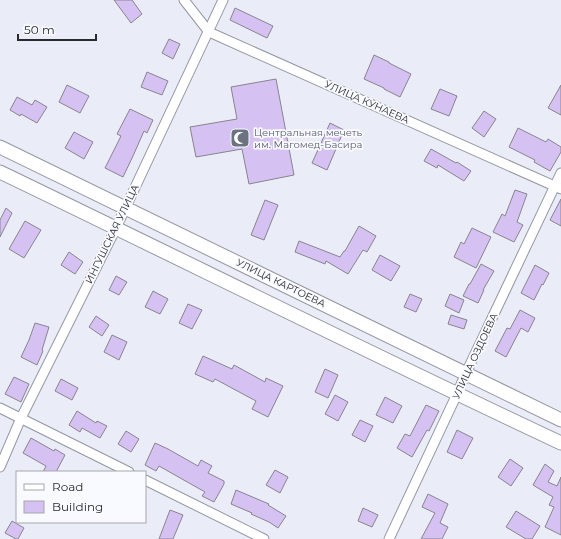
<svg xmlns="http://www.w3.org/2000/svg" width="561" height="539" font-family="Montserrat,sans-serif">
	<rect width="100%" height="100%" fill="#eaedf8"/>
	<!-- building -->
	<g fill="#d5c2f3" stroke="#88848e">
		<polygon points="114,0 132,0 142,14 131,23"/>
		<polygon points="235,8 273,26 267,38 230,20"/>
		<polygon points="169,39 180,44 173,59 162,53"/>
		<polygon points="374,55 389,62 389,63 411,74 400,97 384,89 384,88 364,79"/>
		<polygon points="147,72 168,81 162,95 141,87"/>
		<polygon points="276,79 294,175 249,184 242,149 196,157 190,127 237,119 231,87"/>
		<polygon points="67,85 89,96 80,113 59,102"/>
		<polygon points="561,85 561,115 548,108"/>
		<polygon points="440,89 457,96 449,116 431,109"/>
		<polygon points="17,97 32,105 35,100 47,107 37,123 21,114 20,116 10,110"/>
		<polygon points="130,109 153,120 147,133 144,131 133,156 123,177 105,168 121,136 117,134"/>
		<polygon points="484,111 496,119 484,137 472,128"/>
		<polygon points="330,123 344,130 327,170 312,163"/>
		<polygon points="518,128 546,142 548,139 561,147 561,152 550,171 534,162 535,160 509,147"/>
		<polygon points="74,132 93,142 84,159 65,148"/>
		<polygon points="431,149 456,163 457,162 471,171 464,181 438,165 437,168 424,161"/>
		<polygon points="515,190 527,194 517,222 523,225 514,242 493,232 502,214 505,216"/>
		<polygon points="561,199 561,226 550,220"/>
		<polygon points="265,200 278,205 264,240 251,235"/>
		<polygon points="6,208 12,213 0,237 0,220"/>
		<polygon points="25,221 41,230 24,258 9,249"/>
		<polygon points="359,226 376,236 367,252 363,250 348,274 326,261 325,264 295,252 299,241 340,257 344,251 345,251"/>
		<polygon points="472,228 491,237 476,268 454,257 461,242 464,244"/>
		<polygon points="69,252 83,262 75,274 61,265"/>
		<polygon points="380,255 400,266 391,281 372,270"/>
		<polygon points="481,264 494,271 483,290 484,290 478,303 463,296 469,284 470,284"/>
		<polygon points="535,265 549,273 543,285 542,284 534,300 521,293"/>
		<polygon points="116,276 127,282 119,295 109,290"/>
		<polygon points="153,291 168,299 160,314 145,307"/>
		<polygon points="410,294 422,299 416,312 404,307"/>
		<polygon points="450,294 464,300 459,313 445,306"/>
		<polygon points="188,304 202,310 192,329 179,323"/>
		<polygon points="520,310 535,318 528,332 521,328 506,357 495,351 507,328 510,329"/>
		<polygon points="451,315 467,320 464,329 448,324"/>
		<polygon points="96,316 109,325 102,336 89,327"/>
		<polygon points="35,323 49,327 42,350 43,351 37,365 21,357 29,340"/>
		<polygon points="112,335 127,342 119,360 104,352"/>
		<polygon points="203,356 232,369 234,365 265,382 266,378 283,386 268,417 252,409 256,401 215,379 213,382 195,374"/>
		<polygon points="325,369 338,375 328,398 315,392"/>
		<polygon points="14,377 29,384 21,402 5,394"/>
		<polygon points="61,379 78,388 72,400 55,391"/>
		<polygon points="335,395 348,402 338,421 325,414"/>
		<polygon points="385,397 402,406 393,423 376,415"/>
		<polygon points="426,405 439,411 429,431 427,430 412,457 397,448 405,434 410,436"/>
		<polygon points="77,411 96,423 97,421 107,426 100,438 82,428 80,432 69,425"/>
		<polygon points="360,420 373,426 365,442 352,435"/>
		<polygon points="457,430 473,438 462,459 447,452"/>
		<polygon points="126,431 139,439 131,452 118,444"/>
		<polygon points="31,438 54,451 55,449 65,455 56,472 43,472 46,466 23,453"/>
		<polygon points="155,443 168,449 198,466 201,460 212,466 208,473 224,481 224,484 214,502 202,496 205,492 159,466 156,471 145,465"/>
		<polygon points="510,459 523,468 511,486 498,477"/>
		<polygon points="545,464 554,471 548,482 557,486 561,477 561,535 545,527 554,507 549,505 553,497 533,485"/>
		<polygon points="275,470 288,477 280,493 266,485"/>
		<polygon points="236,490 269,504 268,505 286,516 278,528 269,522 251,514 252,513 231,504"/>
		<polygon points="428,494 448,504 440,523 448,527 442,539 421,539 435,513 422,507"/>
		<polygon points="363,508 378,515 372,527 358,521"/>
		<polygon points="170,510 183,515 173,539 159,539"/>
		<polygon points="516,511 540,526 532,539 526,539 506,527"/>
		<polygon points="12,521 24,528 18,539 16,539 5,533"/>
	</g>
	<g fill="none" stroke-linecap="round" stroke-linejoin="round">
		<!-- street casing -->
		<g stroke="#9497a1" stroke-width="11">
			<g id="street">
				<polyline points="184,0 209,32 561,189"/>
				<polyline points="0,408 129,472"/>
				<polyline points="0,467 21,418 116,228 223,0"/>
				<polyline points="145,480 264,539"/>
				<polyline points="389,539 457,394 466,373 561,173"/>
			</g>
		</g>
		<!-- secondary casing -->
		<g stroke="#9497a1" stroke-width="15">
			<g id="secondary">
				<polyline points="0,147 561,420"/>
				<path d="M0 172C187 262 373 355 561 443"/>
			</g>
		</g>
		<!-- street -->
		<use href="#street" stroke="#fff" stroke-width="9"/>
		<!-- secondary -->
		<use href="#secondary" stroke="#fff" stroke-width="13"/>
	</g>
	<!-- icons -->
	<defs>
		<g id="mosque-square" transform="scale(1)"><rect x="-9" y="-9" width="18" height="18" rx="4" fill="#6b7280" stroke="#f9faff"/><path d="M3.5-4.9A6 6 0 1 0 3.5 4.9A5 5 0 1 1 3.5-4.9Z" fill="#fff"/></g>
	</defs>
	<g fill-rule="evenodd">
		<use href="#mosque-square" x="240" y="138"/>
	</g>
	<g text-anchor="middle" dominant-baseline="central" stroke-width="3.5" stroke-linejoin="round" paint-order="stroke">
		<!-- street labels -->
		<g font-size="10" fill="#292a2f" stroke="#f9faff">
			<text transform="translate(367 102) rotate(24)">УЛИЦА КУНАЕВА</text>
			<text transform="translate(112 234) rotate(-64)">ИНГУШСКАЯ УЛИЦА</text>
			<text transform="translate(281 283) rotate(26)">УЛИЦА КАРТОЕВА</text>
			<text transform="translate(475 356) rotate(-65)">УЛИЦА ОЗДОЕВА</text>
		</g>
		<!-- worship labels -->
		<g font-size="10" fill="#5b616d" stroke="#f9faff" text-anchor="start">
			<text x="254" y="132">Центральная мечеть<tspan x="254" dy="12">им. Магомед-Басира</tspan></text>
		</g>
	</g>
	<!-- legend -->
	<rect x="16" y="471" width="130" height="52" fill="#f9faff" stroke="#a6a7ac"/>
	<rect x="24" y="484" width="20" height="6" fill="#ffffff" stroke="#a6a7ac"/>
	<text x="52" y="491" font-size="12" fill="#292a2f">Road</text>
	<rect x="24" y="501" width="20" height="12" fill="#d5c2f3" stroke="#a6a7ac"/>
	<text x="52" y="511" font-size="12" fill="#292a2f">Building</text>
	<!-- scale -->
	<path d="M18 34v6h78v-6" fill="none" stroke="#292a2f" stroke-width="2"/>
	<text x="24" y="34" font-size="12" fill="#292a2f" stroke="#f9faff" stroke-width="3" paint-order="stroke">50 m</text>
</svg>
